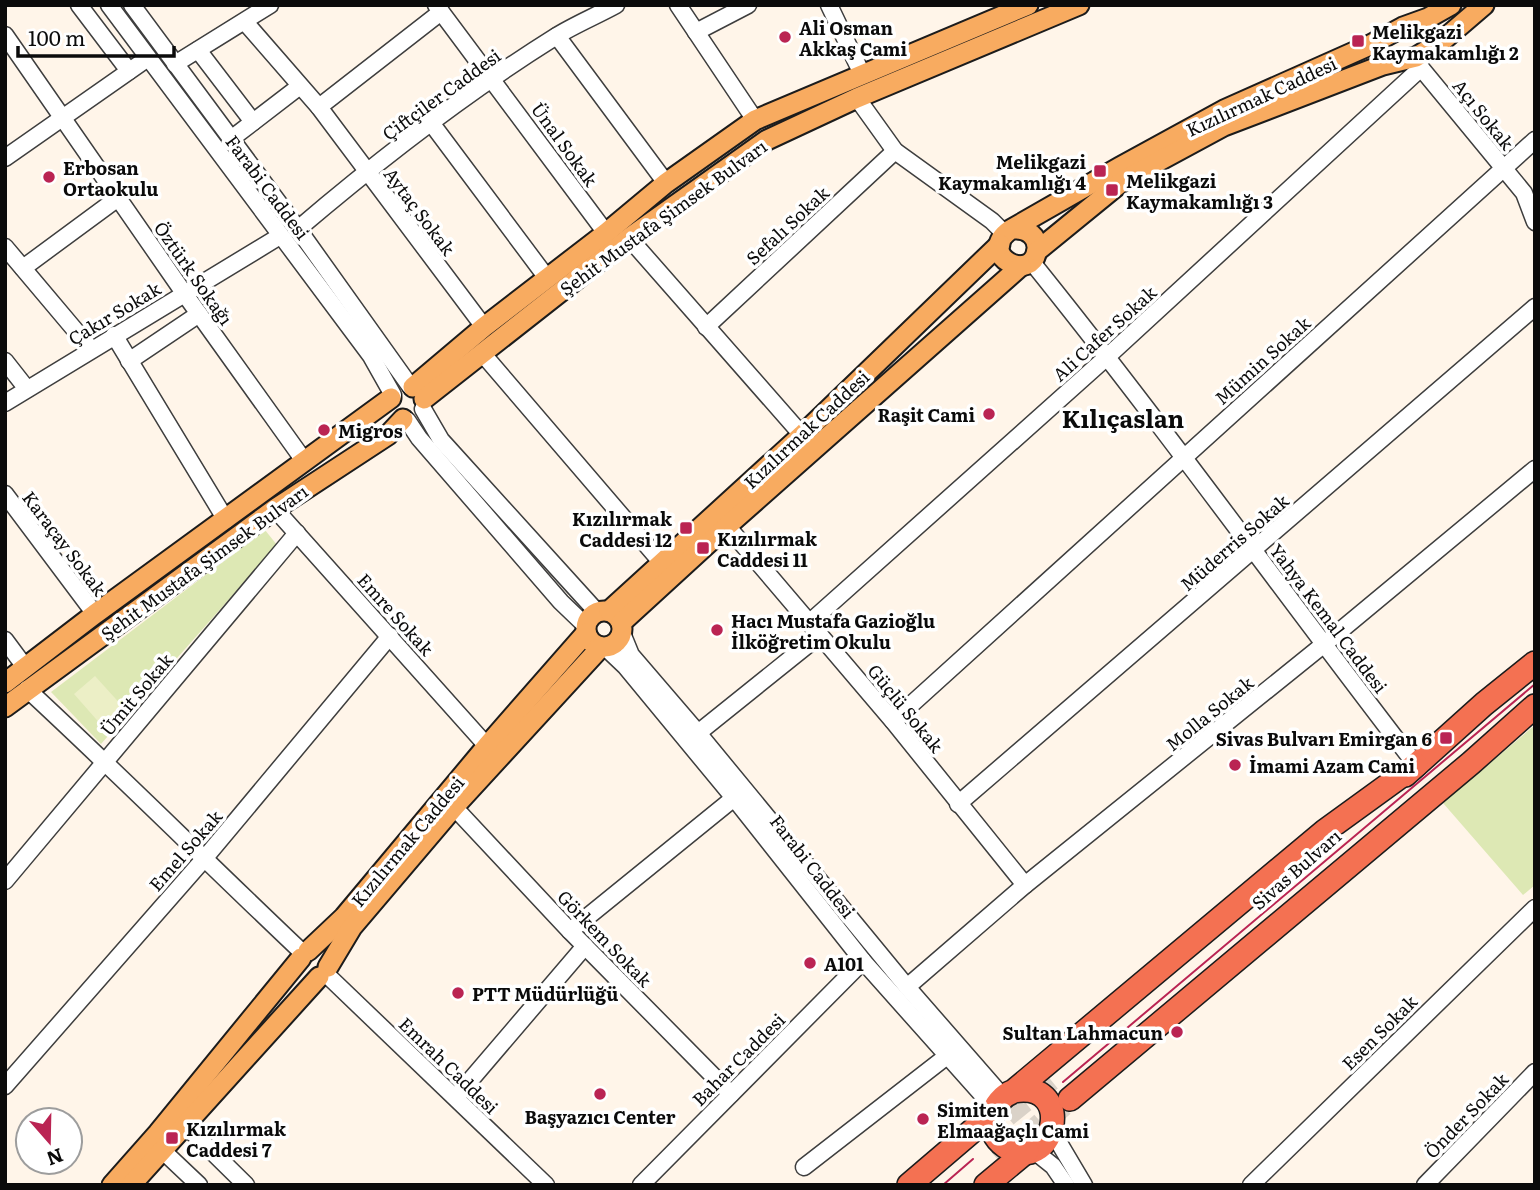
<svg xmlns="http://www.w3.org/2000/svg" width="1540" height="1190" font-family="Literata,serif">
	<rect width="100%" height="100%" fill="#fff5e9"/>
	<!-- green -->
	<g fill="#dde8b4">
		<polygon points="265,530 277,545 101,744 51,692"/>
		<polygon points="1535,725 1535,885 1523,895 1443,803"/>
	</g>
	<!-- pitch -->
	<polygon fill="#ecefc6" points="95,676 124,708 103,727 74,694"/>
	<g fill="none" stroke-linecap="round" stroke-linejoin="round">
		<!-- highway-tunnel -->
		<g stroke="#dad2c8" stroke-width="23" stroke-dasharray="23 11" stroke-linecap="butt">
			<polyline points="980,1137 1056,1075"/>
			<polyline points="999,1161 1063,1105"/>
		</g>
		<!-- minor casing -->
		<g stroke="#3e3e3e" stroke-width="19">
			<g id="minor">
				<polyline points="79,5 129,71"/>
				<polyline points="109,5 371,356 393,395"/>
				<polyline points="132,5 298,229 410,386"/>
				<polyline points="436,5 606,233"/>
				<polyline points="678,5 755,120"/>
				<polyline points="829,5 862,74"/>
				<polyline points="245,22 319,107 484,327"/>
				<polyline points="696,32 748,5"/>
				<polyline points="5,35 184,293 305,462"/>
				<polyline points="557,36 666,183"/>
				<polyline points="198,50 253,122"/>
				<polyline points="1417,58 1421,68 1524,193 1535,222"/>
				<polyline points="175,64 270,5"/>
				<polyline points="857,98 895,151 992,221 1005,234"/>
				<polyline points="319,107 441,12"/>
				<polyline points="432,124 547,278"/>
				<polyline points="231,139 300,86"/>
				<polyline points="5,158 148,58"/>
				<path d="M298 229C379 160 464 94 555 37 574 25 596 16 616 5"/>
				<polyline points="629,238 802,435"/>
				<polyline points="5,247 91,349"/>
				<path d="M1031 261C1164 426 1287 598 1416 765"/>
				<polyline points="23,268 118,198"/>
				<polyline points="706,327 895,151"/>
				<polyline points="114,335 226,520"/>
				<polyline points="482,353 662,563"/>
				<polyline points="5,361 27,389"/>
				<polyline points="129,361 199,314"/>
				<polyline points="5,403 280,236"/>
				<polyline points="423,409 441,440 597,612"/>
				<polyline points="407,420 419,438 561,602 586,626"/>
				<polyline points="5,494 95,614"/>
				<polyline points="275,509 487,746"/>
				<polyline points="727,526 893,721 1025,885"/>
				<polyline points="809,623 1108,356 1421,68"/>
				<polyline points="622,633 631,655 698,733 907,987 1003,1097"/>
				<polyline points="5,640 25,667"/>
				<polyline points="605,647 625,666 734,798 863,961 994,1108"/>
				<path d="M27 689C121 776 211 866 304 954"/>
				<polyline points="893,721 1535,140"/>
				<polyline points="698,733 820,635"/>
				<polyline points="958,804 1535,307"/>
				<polyline points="454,807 570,931 731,1094"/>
				<polyline points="5,881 297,533"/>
				<polyline points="570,931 734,798"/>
				<polyline points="325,973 546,1185"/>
				<polyline points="907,987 1025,885 1323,645 1535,469"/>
				<polyline points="5,1086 204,859 390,636"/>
				<polyline points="456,1097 585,946"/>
				<polyline points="184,1124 246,1185"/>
				<polyline points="1052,1131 1084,1185"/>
				<polyline points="162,1150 199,1185"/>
				<polyline points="1033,1150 1053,1166 1066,1185"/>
				<polyline points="804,1167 947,1056"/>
				<polyline points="641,1185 863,961"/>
				<polyline points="1251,1185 1535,908"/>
				<polyline points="1425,1185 1535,1072"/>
			</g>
		</g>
		<!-- major casing -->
		<g stroke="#1c1c1c" stroke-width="23">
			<g id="major">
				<path d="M1016 229C1027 229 1038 236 1037 249 1033 285 975 255 1010 230L1120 167 1224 110 1370 45 1403 27 1428 18 1451 5"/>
				<polyline points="1037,251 1124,180 1224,126 1383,65 1416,57 1442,41 1484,5"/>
				<polyline points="413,387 484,327 606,233 666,183 755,120 1028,5"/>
				<polyline points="424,399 629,238 767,140 857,98 1079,5"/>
				<circle cx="604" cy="629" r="18"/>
				<polyline points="609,611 802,435 1000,244"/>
				<polyline points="621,623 727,526 1021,266"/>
				<polyline points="5,683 95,614 391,398"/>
				<polyline points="5,707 275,509 388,435 403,419"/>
				<polyline points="308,951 344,917 487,746 586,633"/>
				<polyline points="328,967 352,927 454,807 601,647"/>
				<polyline points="112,1185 158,1133 301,958"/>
				<polyline points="131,1185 319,977"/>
			</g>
		</g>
		<!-- highway casing -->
		<g stroke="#1c1c1c" stroke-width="26">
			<g id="highway">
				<polyline points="1405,775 1484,704 1535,663"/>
				<path d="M1014 1091C1078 1080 1053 1179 1005 1146 982 1130 991 1100 1014 1091L1325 831 1416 765"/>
				<polyline points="1070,1099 1471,763 1535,706"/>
				<polyline points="909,1185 992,1114"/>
				<polyline points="986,1185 1027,1151"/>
			</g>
		</g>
		<!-- minor -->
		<use href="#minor" stroke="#fff" stroke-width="16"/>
		<!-- major -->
		<use href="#major" stroke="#f8ab60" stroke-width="19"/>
		<!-- highway -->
		<use href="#highway" stroke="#f47152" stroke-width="23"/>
		<!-- tram -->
		<g stroke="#ba2453" stroke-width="2">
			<polyline points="1063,1082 1535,684"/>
			<polyline points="943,1185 973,1159"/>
		</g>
	</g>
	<!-- markers -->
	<g fill="#ba2453" stroke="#fff" stroke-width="2.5">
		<circle cx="785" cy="37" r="7"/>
		<rect x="1351" y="34" width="14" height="14" rx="3.5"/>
		<rect x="1093" y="164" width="14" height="14" rx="3.5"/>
		<circle cx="49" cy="177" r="7"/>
		<rect x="1105" y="183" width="14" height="14" rx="3.5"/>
		<circle cx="989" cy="414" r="7"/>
		<circle cx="324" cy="430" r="7"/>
		<rect x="679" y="521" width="14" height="14" rx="3.5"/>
		<rect x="696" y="541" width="14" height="14" rx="3.5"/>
		<circle cx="717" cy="630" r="7"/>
		<rect x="1439" y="731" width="14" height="14" rx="3.5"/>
		<circle cx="1235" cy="765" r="7"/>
		<circle cx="810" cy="963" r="7"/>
		<circle cx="458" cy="993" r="7"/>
		<circle cx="1177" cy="1032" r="7"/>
		<circle cx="600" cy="1094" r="7"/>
		<circle cx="923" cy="1119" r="7"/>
		<rect x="165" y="1131" width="14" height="14" rx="3.5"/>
	</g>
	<g text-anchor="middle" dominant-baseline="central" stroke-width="7" stroke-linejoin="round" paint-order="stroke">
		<!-- poi labels -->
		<g font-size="18" font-weight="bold" fill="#0b0b0b" stroke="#fff" text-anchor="start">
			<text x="799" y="27">Ali Osman<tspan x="799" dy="21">Akkaş Cami</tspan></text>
			<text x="1372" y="31">Melikgazi<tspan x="1372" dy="21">Kaymakamlığı 2</tspan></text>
			<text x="1086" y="161" text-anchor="end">Melikgazi<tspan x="1086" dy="21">Kaymakamlığı 4</tspan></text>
			<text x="63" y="167">Erbosan<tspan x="63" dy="21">Ortaokulu</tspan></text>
			<text x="1126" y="180">Melikgazi<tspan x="1126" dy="21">Kaymakamlığı 3</tspan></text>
			<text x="975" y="414" text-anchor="end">Raşit Cami</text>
			<text x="338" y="430">Migros</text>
			<text x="672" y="518" text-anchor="end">Kızılırmak<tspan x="672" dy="21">Caddesi 12</tspan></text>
			<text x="717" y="538">Kızılırmak<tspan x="717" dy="21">Caddesi 11</tspan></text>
			<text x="731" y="620">Hacı Mustafa Gazioğlu<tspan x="731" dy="21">İlköğretim Okulu</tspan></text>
			<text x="1432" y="738" text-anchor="end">Sivas Bulvarı Emirgan 6</text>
			<text x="1249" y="765">İmami Azam Cami</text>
			<text x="824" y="963">A101</text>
			<text x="472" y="993">PTT Müdürlüğü</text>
			<text x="1163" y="1032" text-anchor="end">Sultan Lahmacun</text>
			<text x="937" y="1109">Simiten<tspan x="937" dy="21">Elmaağaçlı Cami</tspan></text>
			<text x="600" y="1116" text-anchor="middle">Başyazıcı Center</text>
			<text x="186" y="1128">Kızılırmak<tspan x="186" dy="21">Caddesi 7</tspan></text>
		</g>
		<!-- street labels -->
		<g font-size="18" fill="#0b0b0b" stroke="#fff">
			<text transform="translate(441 94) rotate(-36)">Çiftçiler Caddesi</text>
			<text transform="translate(1261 96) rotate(-25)">Kızılırmak Caddesi</text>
			<text transform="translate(1484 114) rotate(51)">Açı Sokak</text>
			<text transform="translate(565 144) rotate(54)">Ünal Sokak</text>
			<text transform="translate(268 187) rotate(53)">Farabi Caddesi</text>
			<text transform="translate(420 211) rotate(53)">Aytaç Sokak</text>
			<text transform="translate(663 217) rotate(-36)">Şehit Mustafa Şimsek Bulvarı</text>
			<text transform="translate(787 225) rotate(-43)">Sefalı Sokak</text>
			<text transform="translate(194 273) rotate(55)">Öztürk Sokağı</text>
			<text transform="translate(114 313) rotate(-31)">Çakır Sokak</text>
			<text transform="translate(1104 333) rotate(-42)">Ali Cafer Sokak</text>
			<text transform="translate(1262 360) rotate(-42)">Mümin Sokak</text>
			<text transform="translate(806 429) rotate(-43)">Kızılırmak Caddesi</text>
			<text transform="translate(1234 542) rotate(-41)">Müderris Sokak</text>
			<text transform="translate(65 543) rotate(53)">Karaçay Sokak</text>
			<text transform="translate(204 562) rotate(-36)">Şehit Mustafa Şimsek Bulvarı</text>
			<text transform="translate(396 614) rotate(48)">Emre Sokak</text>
			<text transform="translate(1329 618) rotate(53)">Yahya Kemal Caddesi</text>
			<text transform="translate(136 694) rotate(-50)">Ümit Sokak</text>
			<text transform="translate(906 708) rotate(51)">Güçlü Sokak</text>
			<text transform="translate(1209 713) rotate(-39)">Molla Sokak</text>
			<text transform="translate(407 841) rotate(-50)">Kızılırmak Caddesi</text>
			<text transform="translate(185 850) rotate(-49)">Emel Sokak</text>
			<text transform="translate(813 866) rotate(52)">Farabi Caddesi</text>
			<text transform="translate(1296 869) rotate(-41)">Sivas Bulvarı</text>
			<text transform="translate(605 938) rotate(46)">Görkem Sokak</text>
			<text transform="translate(1379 1032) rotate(-45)">Esen Sokak</text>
			<text transform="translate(738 1059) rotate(-45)">Bahar Caddesi</text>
			<text transform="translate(449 1065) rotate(44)">Emrah Caddesi</text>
			<text transform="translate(1466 1115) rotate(-46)">Önder Sokak</text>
		</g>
		<!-- district labels -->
		<g font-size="24" font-weight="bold" fill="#0b0b0b" stroke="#fff">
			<text x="1123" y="417">Kılıçaslan</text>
		</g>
	</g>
	<!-- border -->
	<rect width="1540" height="1190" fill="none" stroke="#0b0b0b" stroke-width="14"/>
	<!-- north arrow -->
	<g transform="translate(49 1141) rotate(160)"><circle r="33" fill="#ffffff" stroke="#9d9d9d" stroke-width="2"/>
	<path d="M0-5L12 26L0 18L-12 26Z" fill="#ba2453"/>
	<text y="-10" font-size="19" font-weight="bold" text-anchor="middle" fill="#0b0b0b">N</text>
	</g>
	<!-- scale -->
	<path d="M18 46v10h156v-10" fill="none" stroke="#0b0b0b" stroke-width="3.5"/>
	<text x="28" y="46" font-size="21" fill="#0b0b0b" stroke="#ffffff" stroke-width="5" paint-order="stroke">100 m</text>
</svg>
